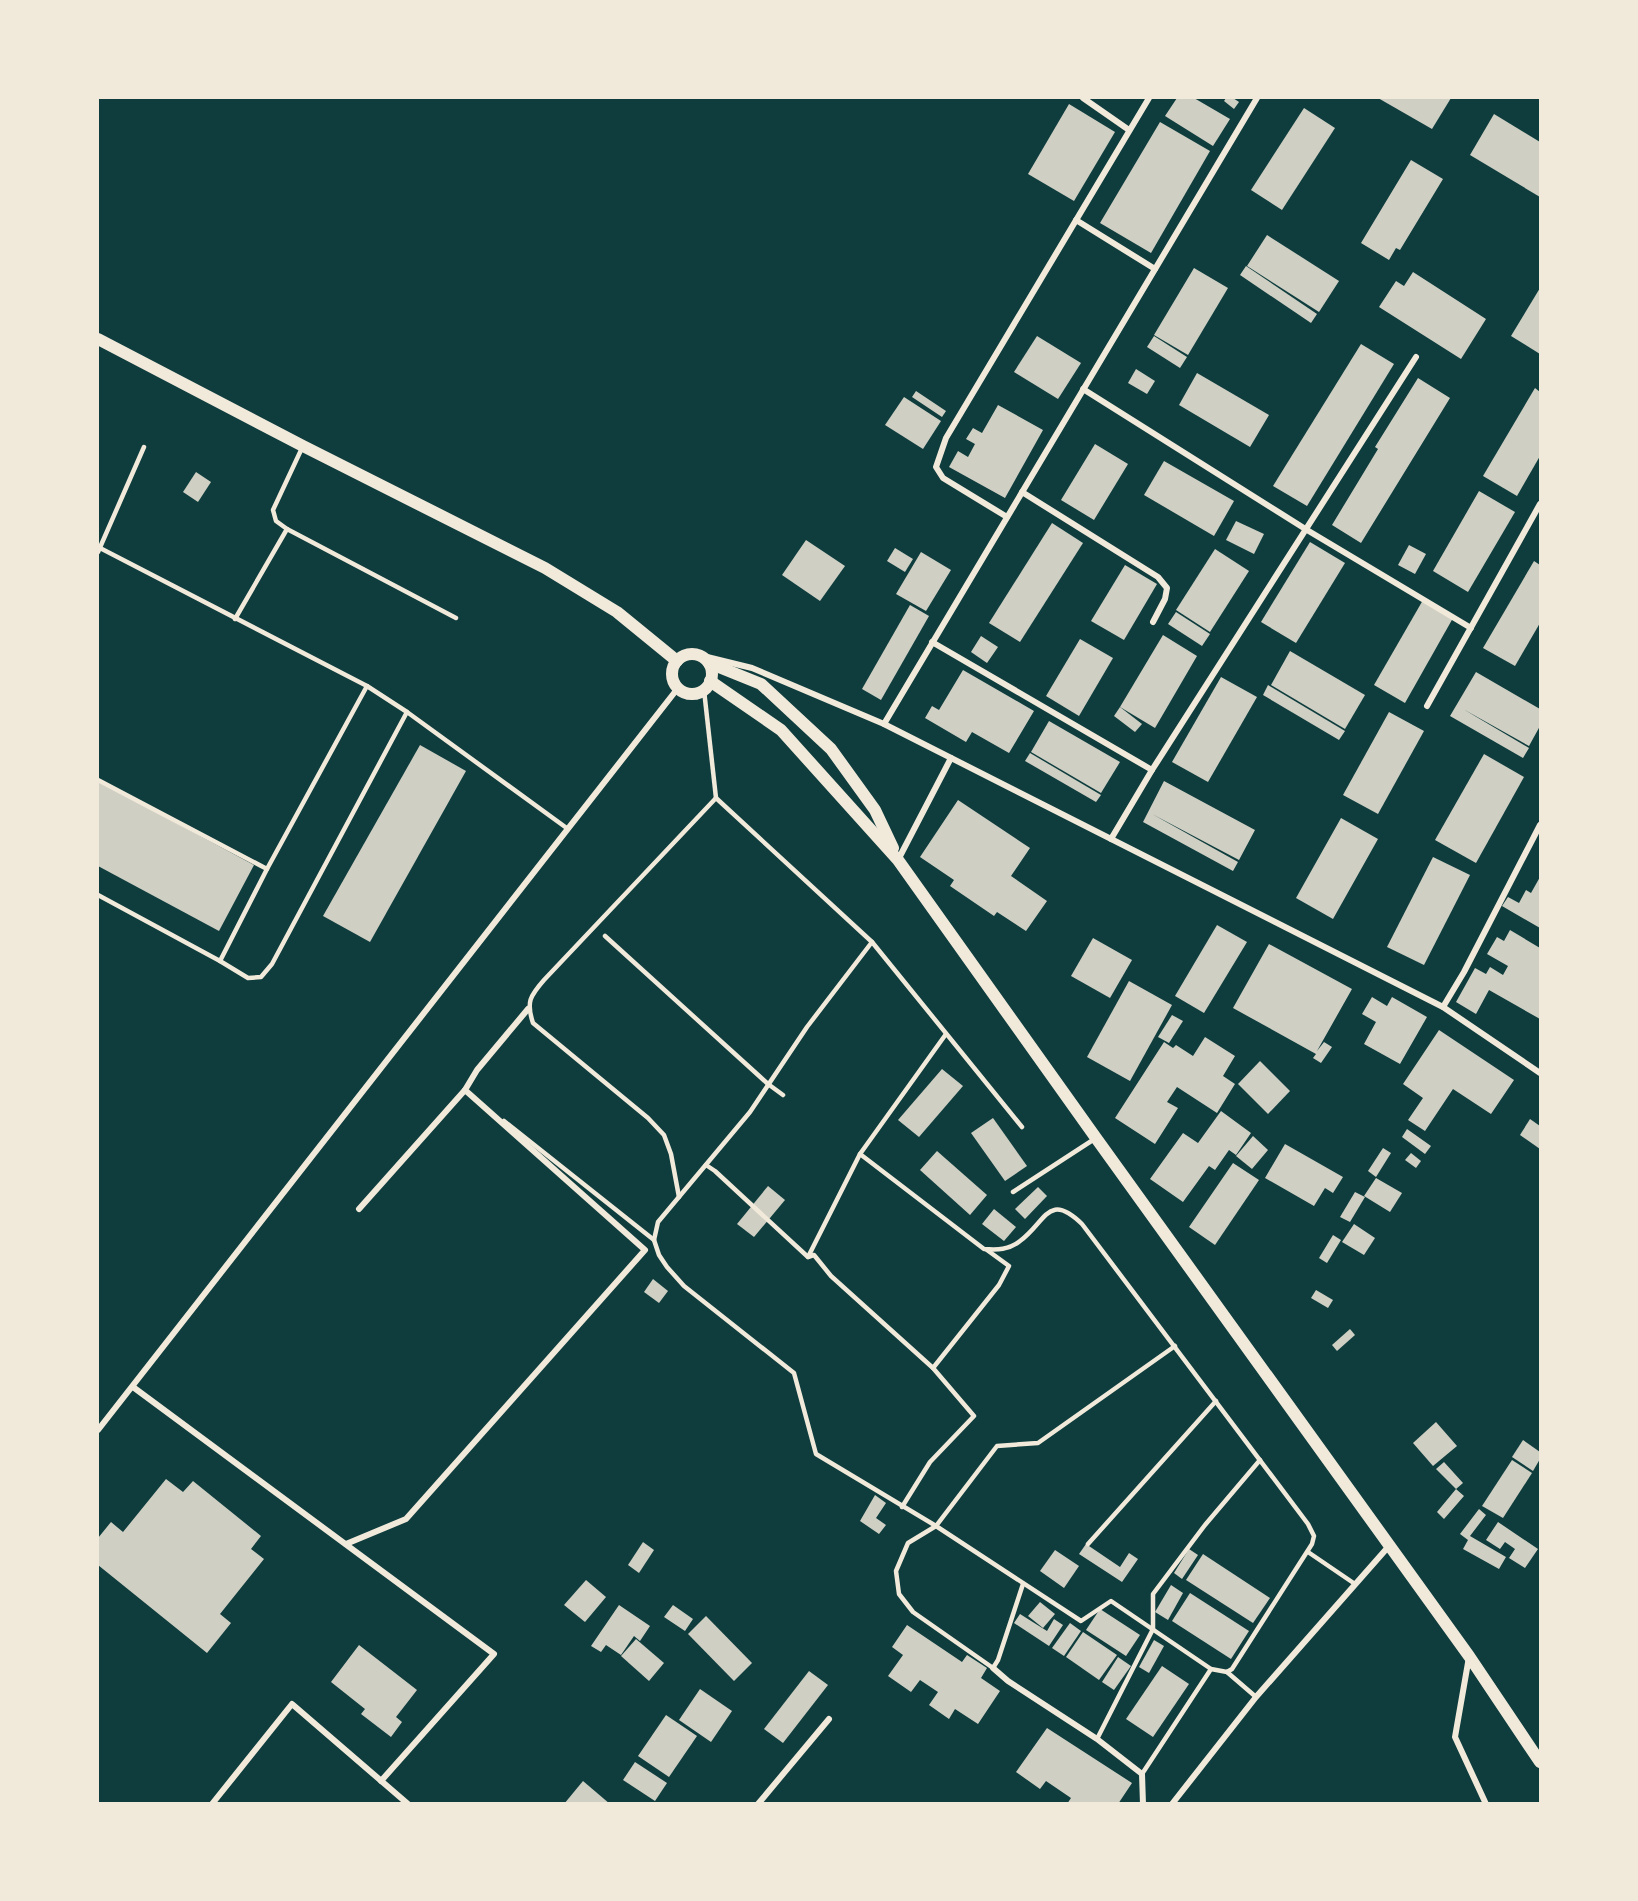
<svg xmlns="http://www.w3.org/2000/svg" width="1638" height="1901" font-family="Roboto,sans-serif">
	<rect width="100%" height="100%" fill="#0f3d3e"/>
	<!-- building -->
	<g fill="#cfcfc3">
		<polygon points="1177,98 1194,98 1230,119 1213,146 1165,116"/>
		<polygon points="1226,98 1233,98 1239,102 1234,109 1224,101"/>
		<polygon points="1378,98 1451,98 1432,129"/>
		<polygon points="1069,104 1115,132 1074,201 1028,174"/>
		<polygon points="1304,108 1335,128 1282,210 1251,190"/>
		<polygon points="1494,114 1540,142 1540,197 1470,155"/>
		<polygon points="1160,122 1210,151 1151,253 1100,223"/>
		<polygon points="1411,160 1443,179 1400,250 1396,248 1389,260 1361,243"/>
		<polygon points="1267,235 1339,281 1319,312 1247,266"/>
		<polygon points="1246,266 1317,314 1311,323 1240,275"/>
		<polygon points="1194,268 1228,288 1188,355 1154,335"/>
		<polygon points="1413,272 1486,319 1461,359 1379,307 1396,281 1404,286"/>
		<polygon points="1540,288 1540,354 1511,336"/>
		<polygon points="1037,336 1081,363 1058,399 1014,372"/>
		<polygon points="1154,336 1187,357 1180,368 1147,347"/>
		<polygon points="1361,344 1394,364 1307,506 1273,486"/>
		<polygon points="1136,369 1155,381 1147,394 1128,383"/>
		<polygon points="1197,373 1269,415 1250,447 1179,405"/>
		<polygon points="1418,378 1450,398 1361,543 1332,525 1378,449 1375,447"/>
		<polygon points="1535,388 1540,392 1540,456 1517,496 1483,476"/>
		<polygon points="916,391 946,411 942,417 912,397"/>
		<polygon points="904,397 941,421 923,449 885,425"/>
		<polygon points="998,405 1043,430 1005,498 949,467 958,451 968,457 975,444 966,439 973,428 982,433"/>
		<polygon points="1095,444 1128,464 1094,520 1061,500"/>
		<polygon points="1164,461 1234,501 1214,536 1144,495"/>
		<polygon points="196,472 211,482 198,502 183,492"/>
		<polygon points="1479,491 1515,512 1468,592 1433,571"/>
		<polygon points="1236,521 1264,534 1254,554 1226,540"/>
		<polygon points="1052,523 1083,543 1020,642 989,623"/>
		<polygon points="806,540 845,566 820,601 782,575"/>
		<polygon points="1310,542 1345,563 1296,643 1261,622"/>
		<polygon points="1409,545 1426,554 1415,574 1398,565"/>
		<polygon points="895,548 913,559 905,572 887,561"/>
		<polygon points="1215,549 1249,571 1210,632 1176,610"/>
		<polygon points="921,552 951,570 926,611 896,594"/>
		<polygon points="1534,561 1540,565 1540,623 1515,666 1483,648"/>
		<polygon points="1125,565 1157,584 1124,640 1091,621"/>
		<polygon points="1423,600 1453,618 1405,703 1374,685"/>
		<polygon points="910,605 929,616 881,700 862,689"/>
		<polygon points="1176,612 1210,634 1202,646 1168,624"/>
		<polygon points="1163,635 1197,656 1155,728 1120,707"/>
		<polygon points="981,636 998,647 987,663 971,652"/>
		<polygon points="1080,639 1113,658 1079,716 1046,696"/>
		<polygon points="1290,651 1365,695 1345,729 1271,685"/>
		<polygon points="963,670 1034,711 1009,753 972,732 966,742 925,718 932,706 939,710"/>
		<polygon points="1476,672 1540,709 1540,726 1529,746 1463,709 1529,748 1523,758 1450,716"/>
		<polygon points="1221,677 1257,697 1208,782 1172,762"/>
		<polygon points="1268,685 1345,731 1339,740 1263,695"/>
		<polygon points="1120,707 1142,724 1135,732 1114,716"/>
		<polygon points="1389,712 1424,731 1378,814 1343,795"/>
		<polygon points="1049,721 1120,762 1101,793 1031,752"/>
		<polygon points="420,745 466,771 370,942 323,916"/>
		<polygon points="1030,753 1101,795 1096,802 1025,761"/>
		<polygon points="1484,754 1524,777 1476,863 1435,840"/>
		<polygon points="98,781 254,865 219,931 98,866"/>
		<polygon points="1164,781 1255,830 1239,860 1152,814 1238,862 1233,871 1143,822"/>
		<polygon points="958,800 1030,848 1011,876 1047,901 1026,931 997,912 994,916 950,886 954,880 920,857"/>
		<polygon points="1341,818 1378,839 1333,919 1296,898"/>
		<polygon points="1433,857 1470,875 1424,965 1387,947"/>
		<polygon points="1540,877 1540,928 1502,906 1508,897 1519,903 1526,890 1531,893"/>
		<polygon points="1217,925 1247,942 1204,1013 1175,996"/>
		<polygon points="1510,930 1540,948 1540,1019 1489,990 1476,1014 1456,1002 1475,968 1486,974 1490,967 1503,975 1508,966 1487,954 1497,937 1504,941"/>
		<polygon points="1093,938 1132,960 1110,998 1071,976"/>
		<polygon points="1269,944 1352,989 1317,1051 1324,1042 1332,1047 1321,1063 1313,1058 1316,1054 1233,1008"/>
		<polygon points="1129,981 1172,1005 1130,1081 1087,1057"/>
		<polygon points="1372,997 1387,1006 1392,997 1427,1017 1400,1064 1364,1044 1376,1022 1362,1014"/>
		<polygon points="1172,1015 1183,1021 1169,1043 1158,1037"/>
		<polygon points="1439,1030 1514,1080 1491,1114 1453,1089 1425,1131 1408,1120 1423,1098 1403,1084"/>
		<polygon points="1205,1037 1235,1056 1223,1076 1235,1084 1217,1113 1177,1087 1167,1102 1178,1108 1155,1144 1115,1118 1164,1042 1173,1048 1176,1045 1193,1056"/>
		<polygon points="1260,1061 1290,1091 1268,1114 1238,1084"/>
		<polygon points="942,1069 963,1086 919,1137 898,1120"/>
		<polygon points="1221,1111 1251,1133 1236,1155 1229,1150 1215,1170 1209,1166 1183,1202 1150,1179 1183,1133 1198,1143"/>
		<polygon points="993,1118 1027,1166 1005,1181 971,1133"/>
		<polygon points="1530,1119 1540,1126 1540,1149 1520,1135"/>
		<polygon points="1407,1129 1431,1146 1425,1154 1402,1137"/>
		<polygon points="1253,1136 1268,1150 1252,1169 1236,1156"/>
		<polygon points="1285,1144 1343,1177 1333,1193 1325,1188 1314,1206 1265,1178"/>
		<polygon points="1383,1148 1391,1153 1376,1177 1368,1171"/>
		<polygon points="937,1151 987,1195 970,1215 920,1170"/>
		<polygon points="1411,1153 1421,1161 1416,1168 1405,1160"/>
		<polygon points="1233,1163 1259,1180 1215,1245 1189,1227"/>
		<polygon points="1376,1178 1402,1193 1390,1212 1364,1196"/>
		<polygon points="768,1186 785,1200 754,1237 737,1224"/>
		<polygon points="1038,1187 1047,1196 1025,1219 1015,1209"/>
		<polygon points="1355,1192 1365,1197 1350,1222 1340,1217"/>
		<polygon points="994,1209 1016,1227 1004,1241 982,1224"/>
		<polygon points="1354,1224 1375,1238 1364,1255 1342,1242"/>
		<polygon points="1333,1235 1341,1240 1327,1263 1319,1258"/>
		<polygon points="653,1279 668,1291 659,1303 644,1292"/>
		<polygon points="1316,1290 1333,1300 1328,1308 1311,1298"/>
		<polygon points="1350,1329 1355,1335 1337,1351 1332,1345"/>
		<polygon points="1436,1422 1457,1446 1433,1466 1413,1443"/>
		<polygon points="1523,1440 1540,1452 1540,1459 1533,1471 1512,1457"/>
		<polygon points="1512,1460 1532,1473 1503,1518 1482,1506"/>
		<polygon points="1444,1462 1463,1483 1456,1489 1464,1496 1444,1519 1437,1512 1456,1489 1436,1469"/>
		<polygon points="166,1479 183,1492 193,1481 261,1536 251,1549 264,1559 220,1614 231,1623 207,1653 98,1565 98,1538 111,1522 123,1532"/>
		<polygon points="875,1495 886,1503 876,1518 886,1525 879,1534 860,1521"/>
		<polygon points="1479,1509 1486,1515 1470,1536 1506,1557 1499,1569 1463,1549 1468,1540 1460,1534"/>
		<polygon points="1498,1522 1538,1549 1525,1568 1509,1558 1515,1549 1505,1542 1500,1549 1486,1540"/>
		<polygon points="643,1542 654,1550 639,1573 628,1565"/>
		<polygon points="1086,1544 1120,1567 1129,1553 1138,1559 1122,1582 1079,1554"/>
		<polygon points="1189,1549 1198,1555 1182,1579 1174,1573"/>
		<polygon points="1055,1550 1079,1566 1064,1588 1040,1571"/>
		<polygon points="1203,1554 1270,1598 1253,1623 1186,1580"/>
		<polygon points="586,1580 606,1597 585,1622 564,1605"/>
		<polygon points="1171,1585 1183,1593 1168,1620 1155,1612"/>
		<polygon points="1190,1593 1249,1631 1231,1659 1172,1621"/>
		<polygon points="1040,1602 1055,1614 1043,1628 1028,1616"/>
		<polygon points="619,1605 650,1626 640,1641 634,1636 621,1655 606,1645 601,1652 591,1646"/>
		<polygon points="673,1605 693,1619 685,1631 664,1617"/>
		<polygon points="1100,1609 1140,1635 1126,1656 1086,1630"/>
		<polygon points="1020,1614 1047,1631 1054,1619 1063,1625 1049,1646 1014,1623"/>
		<polygon points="706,1616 752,1663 734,1681 688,1634"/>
		<polygon points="1070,1623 1081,1631 1064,1656 1052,1648"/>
		<polygon points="907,1625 962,1662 967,1655 987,1668 981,1678 1000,1691 978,1724 955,1709 949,1719 929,1705 938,1692 920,1680 911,1692 888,1676 903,1655 892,1647"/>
		<polygon points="1083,1632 1117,1655 1099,1680 1066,1657"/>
		<polygon points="636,1639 664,1663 649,1681 621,1656"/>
		<polygon points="1154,1640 1164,1646 1149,1673 1139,1667"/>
		<polygon points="359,1645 417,1690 396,1717 402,1722 391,1737 361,1714 365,1709 331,1682"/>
		<polygon points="1118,1657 1131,1666 1114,1690 1102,1682"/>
		<polygon points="1162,1666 1189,1684 1153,1737 1126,1719"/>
		<polygon points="809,1671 828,1685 783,1743 764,1729"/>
		<polygon points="700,1689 732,1711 711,1742 679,1720"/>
		<polygon points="666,1715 697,1736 669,1777 638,1756"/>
		<polygon points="1047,1728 1132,1783 1118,1804 1067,1804 1071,1798 1046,1781 1040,1789 1016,1772"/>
		<polygon points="635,1762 667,1783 655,1801 623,1780"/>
		<polygon points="583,1781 610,1804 564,1804"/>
	</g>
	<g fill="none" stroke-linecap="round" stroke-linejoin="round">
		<!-- service -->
		<g stroke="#f1e9da" stroke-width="4.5">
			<polyline points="302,448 273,510 276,521 287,529 456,618"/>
			<polyline points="100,548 367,686 407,712 568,829"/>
			<polyline points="98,552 144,447"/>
			<polyline points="235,619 287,529"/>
			<polyline points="704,690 716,798"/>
			<polyline points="98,780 267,869"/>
			<polyline points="98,895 220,961 248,978 261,977 272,964 407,712"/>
			<polyline points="605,936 768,1084 783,1095"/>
			<polyline points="220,961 267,869 367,686"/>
			<polyline points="504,1121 654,1240"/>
			<path d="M860 1154 984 1249C997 1250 1009 1250 1020 1241 1046 1222 1048 1191 1082 1224L1308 1524 1314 1536 1312 1544 1232 1669 1227 1672 1211 1669 1111 1601 1081 1621 936 1526 816 1454 794 1373 684 1286 667 1267 659 1255 654 1240 658 1222 750 1112 807 1027 872 942"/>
			<polyline points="706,1165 715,1171 808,1257 814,1255 831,1276 933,1368 974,1416 930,1462 902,1507"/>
			<polyline points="1013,1192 1096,1138"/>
			<path d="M679 1197 671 1154 664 1135 648 1118 533 1023C526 1002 530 996 544 980L716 798 872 942 1022 1127"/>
			<polyline points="808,1257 860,1154 946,1034"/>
			<polyline points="933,1368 999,1285 1009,1266 987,1250"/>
			<polyline points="1088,1544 1216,1401"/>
			<polyline points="1308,1552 1355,1584"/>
			<polyline points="1023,1584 998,1660 993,1668 913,1612 899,1594 896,1571 908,1543 936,1526 997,1446 1038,1443 1175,1346"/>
			<polyline points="1227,1672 1256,1697"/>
			<polyline points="1097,1739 1153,1629 1153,1594 1205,1525 1260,1460"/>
			<polyline points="1142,1774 1211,1669"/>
		</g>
		<!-- minor -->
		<g stroke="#f1e9da" stroke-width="6">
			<polyline points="1083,98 1129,130"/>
			<polyline points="1076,220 1155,269"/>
			<polyline points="1083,389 1307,530 1471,628"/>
			<polyline points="1022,492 1158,577 1167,588 1165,599 1153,622"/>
			<polyline points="1007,517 943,478 936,467 946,438 1149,98"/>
			<polyline points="932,642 1152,770"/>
			<polyline points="699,655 752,668 884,724 1443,1007 1540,1073"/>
			<polyline points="1427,706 1540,504"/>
			<polyline points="884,724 1257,98"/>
			<polyline points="1111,839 1152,770 1416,357"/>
			<polyline points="898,860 951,758"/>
			<polyline points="1443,1007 1464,972 1540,825"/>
			<polyline points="359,1209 465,1090 477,1070 528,1009"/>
			<polyline points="133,1387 494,1654 381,1781"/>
			<polyline points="98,1430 678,688"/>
			<polyline points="346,1544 406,1519 645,1250 465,1090"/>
			<polyline points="1469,1657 1455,1737 1486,1804"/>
			<polyline points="993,1668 1008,1681 1097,1739 1142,1774 1143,1804"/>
			<polyline points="212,1804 292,1704 408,1804"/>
			<polyline points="758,1804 829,1719"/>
			<polyline points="1172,1804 1256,1697 1389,1546"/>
		</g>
		<!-- secondary -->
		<g stroke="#f1e9da" stroke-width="12">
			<polyline points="98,339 303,446 545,568 617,612 677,661"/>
			<circle cx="692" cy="674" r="20"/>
			<polyline points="709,663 761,684 831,749 875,810 893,848"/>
			<polyline points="710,681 781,730 898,860 1096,1138 1469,1656 1540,1762"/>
		</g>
	</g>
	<!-- border -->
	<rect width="1638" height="1901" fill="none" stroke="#f1e9da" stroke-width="198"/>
</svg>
